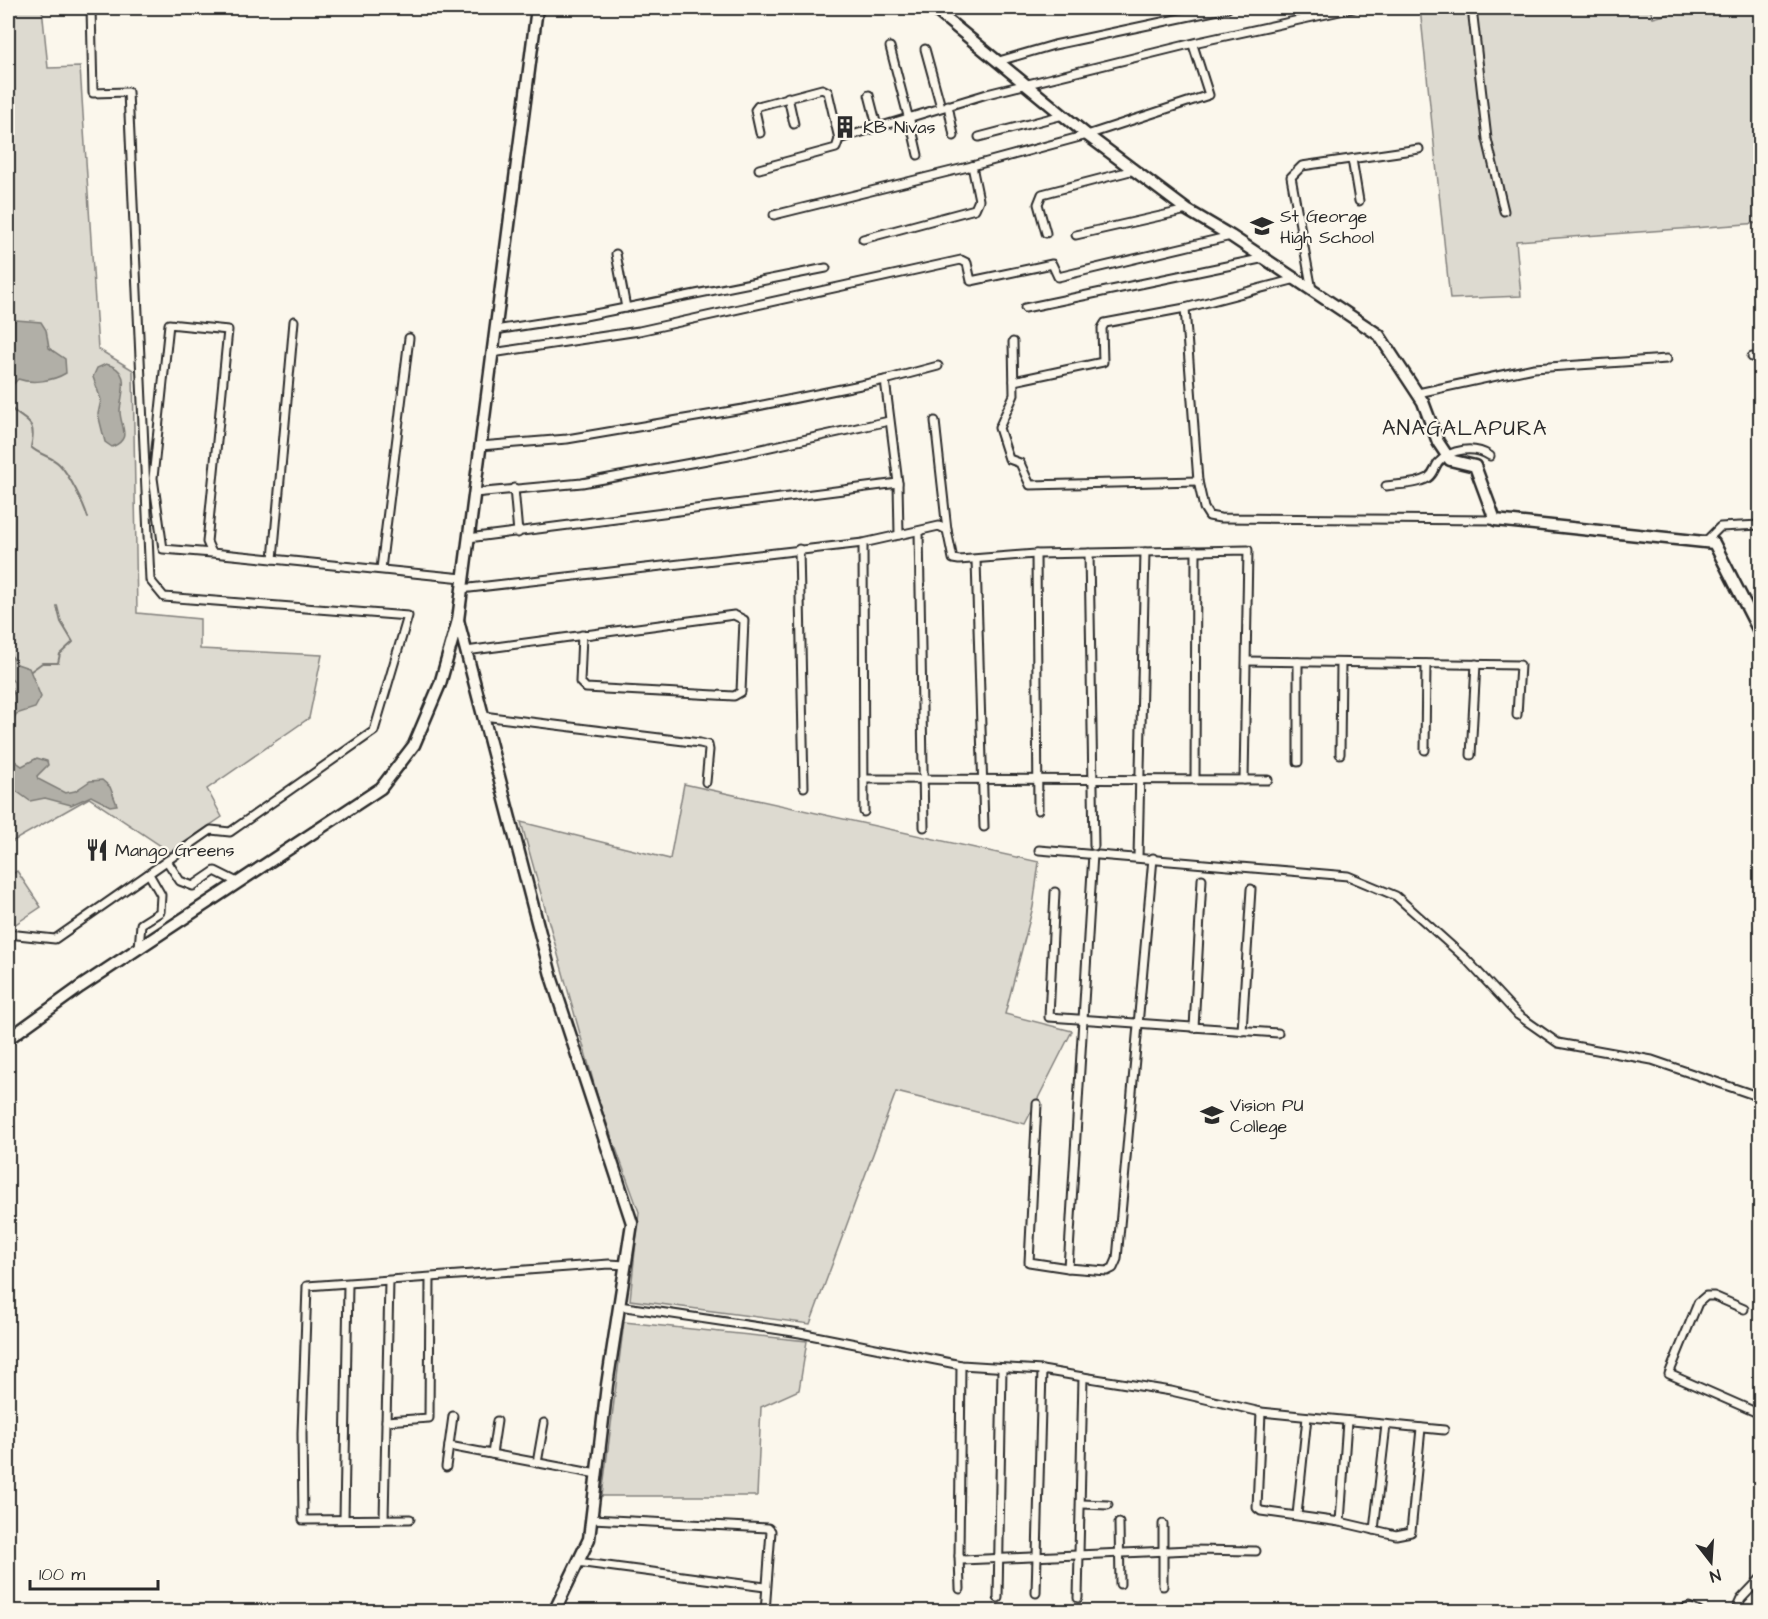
<svg xmlns="http://www.w3.org/2000/svg" width="1768" height="1619" font-family="'Architects Daughter',sans-serif">
	<rect width="100%" height="100%" fill="#fbf7ec"/>
	<filter id="ink" filterUnits="userSpaceOnUse"><feTurbulence type="fractalNoise" baseFrequency=".0167" numOctaves="2"/><feDisplacementMap in="SourceGraphic" scale="12" xChannelSelector="R" yChannelSelector="G"/><feConvolveMatrix kernelMatrix="1 2 1 2 8 2 1 2 1" color-interpolation-filters="sRGB"/></filter>
	<g filter="url(#ink)">
		<!-- green -->
		<g fill="#dddad0" stroke="#84827e" stroke-width="1.5">
			<polygon points="8,8 42,8 48,68 80,67 98,349 133,370 137,613 200,619 200,649 322,655 309,718 207,789 222,817 170,852 89,798 8,844"/>
			<polygon points="1420,8 1650,8 1653,18 1691,8 1760,8 1760,223 1516,241 1521,296 1450,299"/>
			<polygon points="684,784 1039,862 1033,907 1005,1014 1072,1031 1025,1124 896,1092 810,1324 630,1300 639,1212 599,1102 521,822 670,859"/>
			<polygon points="17,871 41,907 11,927 8,922 8,877"/>
			<polygon points="624,1322 807,1341 799,1390 761,1407 757,1496 602,1496"/>
		</g>
		<!-- water -->
		<g fill="#b1afa7" stroke="#7b7a75" stroke-width="1.5">
			<path d="M16 320 41 322 46 330 49 348 65 359 66 373C53 381 32 384 18 379L8 390V323Z"/>
			<path d="M106 364C133 370 121 393 120 411 120 427 133 438 112 447L105 442 98 414 101 400 93 377 97 368Z"/>
			<path d="M8 651 17 664 29 668 41 697 35 708 16 714 8 737V699C14 695 15 690 14 682L8 676Z"/>
			<polygon points="8,756 22,766 37,758 47,761 48,765 37,776 38,779 65,793 75,791 90,781 102,780 110,787 117,805 110,806 91,796 71,805 45,798 30,801 8,785"/>
		</g>
		<g fill="none" stroke-linecap="round" stroke-linejoin="round">
			<!-- stream -->
			<g stroke="#7b7a75" stroke-width="2">
				<polyline points="8,396 10,390"/>
				<path d="M8 405C23 423 38 417 31 447 39 455 51 456 59 464 69 474 84 504 88 518"/>
				<polyline points="31,671 42,663 58,663 60,654 73,642 61,622 57,606"/>
			</g>
			<!-- street casing -->
			<g stroke="#2b2b2b" stroke-width="11">
				<g id="street">
					<polyline points="1472,8 1487,139 1504,211"/>
					<polyline points="890,47 908,116"/>
					<polyline points="925,49 941,107"/>
					<polyline points="999,61 1054,45 1228,8"/>
					<polyline points="869,95 877,126"/>
					<polyline points="788,97 794,124"/>
					<polyline points="948,105 954,136"/>
					<polyline points="909,116 918,155"/>
					<polyline points="979,137 1063,115"/>
					<polyline points="839,139 987,94 1198,42 1354,8"/>
					<polyline points="1352,159 1359,201"/>
					<polyline points="759,169 836,148 839,139 828,92 822,89 758,106 755,110 760,133"/>
					<polyline points="774,215 972,166"/>
					<polyline points="1046,233 1038,204 1042,194 1134,170"/>
					<polyline points="1076,235 1187,210"/>
					<polyline points="863,239 975,209 979,200 972,166 1087,135 1209,95 1193,45"/>
					<polyline points="616,254 626,308"/>
					<polyline points="1312,290 1291,177 1302,166 1419,149"/>
					<polyline points="1025,308 1265,258"/>
					<polyline points="1185,308 1198,481 1204,508 1209,516 1220,518 1495,520"/>
					<polyline points="495,330 585,316 826,268"/>
					<polyline points="1013,342 1014,395 999,428 1009,459 1020,463 1030,485 1198,481"/>
					<polyline points="492,353 639,331 961,260 967,263 971,281 1052,264 1058,277 1231,236"/>
					<polyline points="1752,357 1760,357"/>
					<polyline points="885,380 898,483 899,535"/>
					<polyline points="1014,381 1103,362 1102,328 1105,323 1185,308 1296,279"/>
					<polyline points="1418,393 1534,368 1667,359"/>
					<polyline points="935,421 947,530"/>
					<polyline points="480,446 567,439 743,409 885,380 938,366"/>
					<path d="M1386 486C1399 484 1416 485 1428 478 1434 474 1434 469 1438 463 1451 448 1475 446 1490 456"/>
					<polyline points="514,488 518,533"/>
					<polyline points="474,493 582,483 729,456 889,421"/>
					<polyline points="919,531 924,827"/>
					<polyline points="468,538 898,483"/>
					<polyline points="1705,542 1720,527 1760,525"/>
					<polyline points="863,543 864,812"/>
					<polyline points="799,549 804,787"/>
					<polyline points="212,553 163,549 153,478 169,324 228,330 207,542 212,553 463,578"/>
					<polyline points="1089,553 1094,846"/>
					<polyline points="1036,554 1038,810"/>
					<polyline points="273,559 294,321"/>
					<polyline points="976,560 984,827"/>
					<polyline points="381,569 409,338"/>
					<polyline points="461,589 863,543 939,526 947,530 953,559 959,560 1036,554 1248,550 1244,780"/>
					<polyline points="1749,611 1760,612"/>
					<polyline points="466,651 734,615 744,620 741,692 734,696 586,688 580,682 582,635"/>
					<polyline points="1247,661 1520,665 1517,715"/>
					<polyline points="483,716 700,743 708,745 709,750 706,782"/>
					<polyline points="1425,750 1426,664"/>
					<polyline points="1340,754 1341,663"/>
					<polyline points="1471,755 1476,664"/>
					<polyline points="1298,762 1298,662"/>
					<polyline points="864,779 1268,780"/>
					<polyline points="1195,780 1196,551"/>
					<polyline points="1039,850 1348,876 1396,896 1465,958 1518,1015 1558,1043 1652,1060 1760,1097"/>
					<polyline points="1093,854 1068,1268 1107,1271 1113,1268 1117,1259 1153,858"/>
					<polyline points="1138,857 1145,552"/>
					<polyline points="167,861 180,881 193,886 215,871 237,882"/>
					<polyline points="1055,892 1049,1017 1278,1033"/>
					<polyline points="8,934 55,939 211,830 230,832 374,731 408,616 164,597 150,580 128,92 93,93 91,8"/>
					<polyline points="139,948 141,924 160,912 161,895 149,874"/>
					<polyline points="1194,1028 1202,879"/>
					<polyline points="1242,1031 1251,889"/>
					<polyline points="1037,1104 1029,1262 1068,1268"/>
					<polyline points="619,1306 800,1333 961,1365 1042,1370 1083,1377 1078,1598"/>
					<polyline points="1744,1309 1714,1296 1706,1296 1698,1303 1669,1374 1760,1414"/>
					<polyline points="961,1365 959,1556 962,1560 1191,1550 1256,1551"/>
					<polyline points="1083,1377 1171,1391 1261,1412 1444,1430"/>
					<polyline points="1261,1412 1257,1508 1261,1511 1340,1522 1396,1535 1411,1532 1421,1428"/>
					<polyline points="386,1421 429,1418 430,1278"/>
					<polyline points="449,1446 597,1474"/>
					<polyline points="492,1454 497,1421"/>
					<polyline points="537,1463 544,1423"/>
					<polyline points="446,1467 453,1416"/>
					<polyline points="1082,1504 1108,1505"/>
					<polyline points="1297,1515 1307,1417"/>
					<polyline points="344,1519 348,1284"/>
					<polyline points="384,1519 389,1281"/>
					<polyline points="410,1519 303,1520 302,1433 307,1286 609,1264 626,1265"/>
					<polyline points="592,1519 768,1528 771,1531 765,1612"/>
					<polyline points="1340,1522 1347,1421"/>
					<polyline points="1119,1523 1120,1584"/>
					<polyline points="1374,1530 1386,1425"/>
					<polyline points="959,1556 960,1589"/>
					<polyline points="577,1562 765,1587"/>
					<polyline points="1163,1586 1163,1524"/>
					<polyline points="1036,1593 1042,1370"/>
					<polyline points="998,1598 1002,1368"/>
					<polyline points="1678,1612 1689,1607 1699,1612"/>
					<polyline points="1735,1612 1741,1599 1760,1579"/>
				</g>
			</g>
			<!-- secondary casing -->
			<g stroke="#2b2b2b" stroke-width="15">
				<g id="secondary">
					<polyline points="537,8 458,620 552,979 632,1223 607,1385 589,1539 554,1612"/>
					<polyline points="933,8 1087,135 1187,210 1231,236 1379,335 1423,402 1438,442 1450,460 1475,466 1495,520 1714,543 1760,633"/>
					<polyline points="8,1039 80,987 381,788 414,745 440,684 458,620"/>
				</g>
			</g>
			<!-- street -->
			<use href="#street" stroke="#fbf7ec" stroke-width="7"/>
			<!-- secondary -->
			<use href="#secondary" stroke="#fbf7ec" stroke-width="10"/>
		</g>
	</g>
	<!-- icons -->
	<defs>
		<g id="building-bare" transform="scale(1.8)"><path d="M-4-6H4V6H1V3H-1V6H-4ZM-2.5-4.3h1.7v1.8h-1.7ZM.8-4.3h1.7v1.8H.8ZM-2.5-1h1.7V.8h-1.7ZM.8-1h1.7V.8H.8Z" fill="#2b2b2b" stroke="#fbf7ec" stroke-width="2.5" paint-order="stroke"/></g>
		<g id="school-bare" transform="scale(1.8)"><path d="M0-5L7-2L0 1L-7-2ZM-4 1L0 2.5L4 1V4Q0 6-4 4Z" fill="#2b2b2b" stroke="#fbf7ec" stroke-width="2.5" paint-order="stroke"/></g>
		<g id="restaurant-bare" transform="scale(1.8)"><path d="M-5-6h1v4h1v-4h1v4h1v-4h1v5L-1.5 .5V6h-2V.5L-5-1ZM5-6V6H3V1.5H1.5Q1.5-4 5-6Z" fill="#2b2b2b" stroke="#fbf7ec" stroke-width="2.5" paint-order="stroke"/></g>
	</defs>
	<g fill-rule="evenodd">
		<use href="#building-bare" x="845" y="127"/>
		<use href="#school-bare" x="1262" y="226"/>
		<use href="#restaurant-bare" x="97" y="850"/>
		<use href="#school-bare" x="1212" y="1115"/>
	</g>
	<g text-anchor="middle" dominant-baseline="central" stroke-width="4.5" stroke-linejoin="round" paint-order="stroke">
		<!-- poi labels -->
		<g font-size="18" fill="#2b2b2b" stroke="#fbf7ec" text-anchor="start">
			<text x="863" y="127">KB Nivas</text>
			<text x="1280" y="216">St George<tspan x="1280" dy="21">High School</tspan></text>
			<text x="115" y="850">Mango Greens</text>
			<text x="1230" y="1105">Vision PU<tspan x="1230" dy="21">College</tspan></text>
		</g>
		<!-- quarter labels -->
		<g font-size="21" letter-spacing="1.5" fill="#2b2b2b" stroke="#fbf7ec">
			<text x="1465" y="428">ANAGALAPURA</text>
		</g>
	</g>
	<!-- margin -->
	<rect width="1768" height="1619" fill="none" stroke="#fbf7ec" stroke-width="30"/>
	<rect x="15" y="15" width="1738" height="1589" fill="none" stroke="#2b2b2b" stroke-width="2" filter="url(#ink)"/>
	<!-- north arrow -->
	<g transform="translate(1711 1562) rotate(163)" stroke="#fbf7ec" stroke-width="4.5" paint-order="stroke">
	<path d="M0-4.5L10 22L0 15L-10 22Z" fill="#2b2b2b"/>
	<text y="-9" font-size="16" font-weight="bold" text-anchor="middle" fill="#2b2b2b">N</text>
	</g>
	<!-- scale -->
	<path d="M30 1580v9h128v-9" fill="none" stroke="#2b2b2b" stroke-width="3"/>
	<text x="39" y="1580" font-size="18" fill="#2b2b2b" stroke="#fbf7ec" stroke-width="4.5" paint-order="stroke">100 m</text>
</svg>
